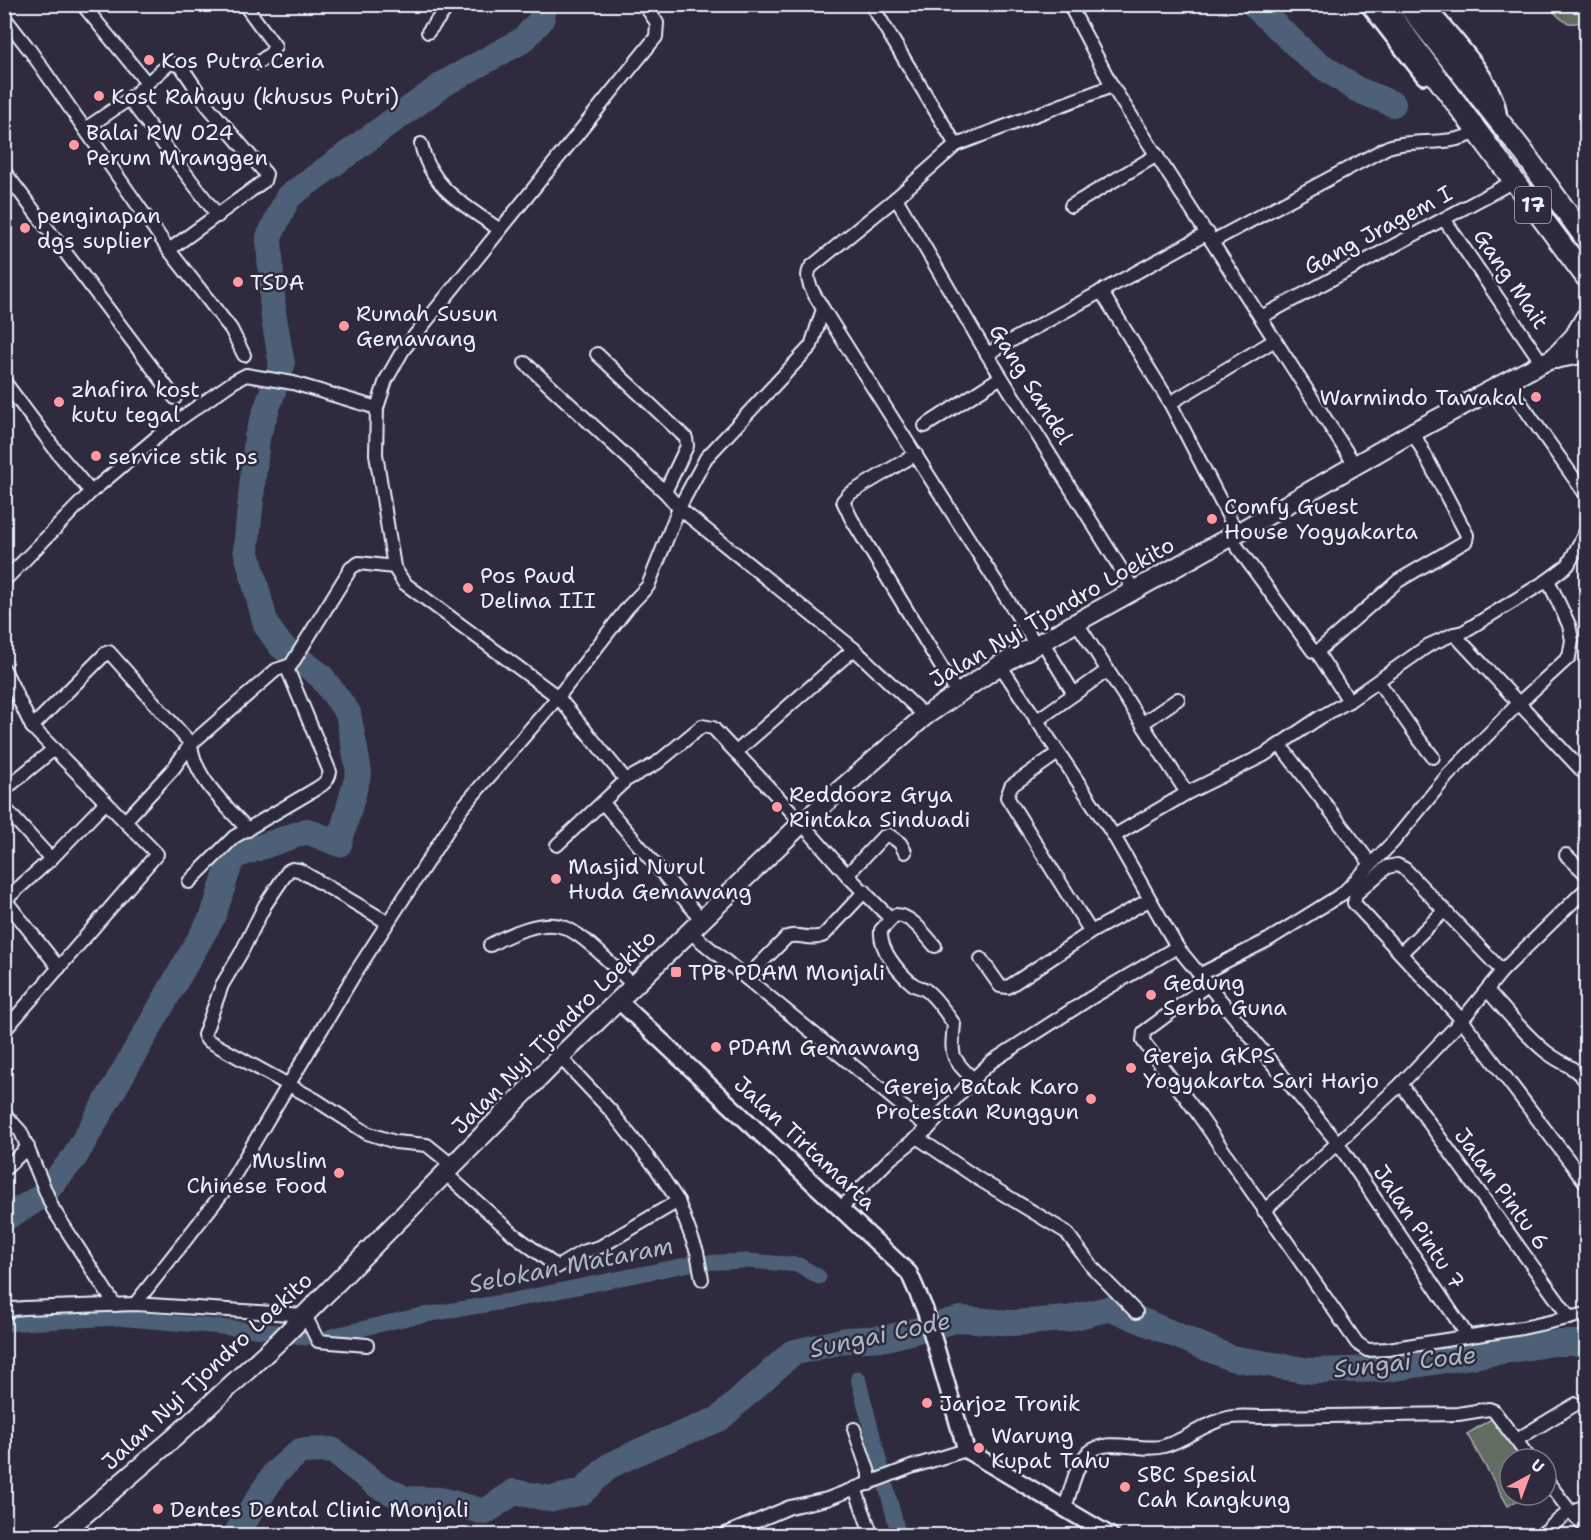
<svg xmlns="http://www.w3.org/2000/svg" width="1591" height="1540" font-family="'Shantell Sans',sans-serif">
	<rect width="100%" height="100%" fill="#2f2a3d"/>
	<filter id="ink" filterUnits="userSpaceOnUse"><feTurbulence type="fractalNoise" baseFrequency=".0167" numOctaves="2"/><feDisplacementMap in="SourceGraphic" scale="12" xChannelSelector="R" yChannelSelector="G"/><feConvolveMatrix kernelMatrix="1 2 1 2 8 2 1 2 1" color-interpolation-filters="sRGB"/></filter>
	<g filter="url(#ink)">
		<!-- green -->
		<g fill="#636c60" stroke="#a6aeac" stroke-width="1.5">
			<path d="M1548 5H1586V18C1569 31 1559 18 1548 5Z"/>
			<polygon points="1493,1418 1521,1459 1510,1459 1510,1495 1527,1495 1508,1506 1467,1434"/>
		</g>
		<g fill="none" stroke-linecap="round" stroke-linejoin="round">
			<!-- canal -->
			<g stroke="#4d6178" stroke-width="15">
				<polyline points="4,1324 117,1318 277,1332 305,1338"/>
				<polyline points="331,1336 412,1317 509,1301 695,1263 747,1261 799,1265 819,1277"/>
				<polyline points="858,1378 899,1536"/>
			</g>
			<!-- river -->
			<g stroke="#4d6178" stroke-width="26">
				<polyline points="1253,4 1309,57 1356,89 1393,104"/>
				<polyline points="4,1219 42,1196 74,1158 213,916 232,857 307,831 339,844 359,772 348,713 321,676 281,646 266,625 246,549 257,437 282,365 273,312 269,237 288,197 445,83 523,40 541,20 545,4"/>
				<polyline points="235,1536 275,1473 300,1451 332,1450 377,1485 405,1499 441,1500 485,1512 514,1492 552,1499 582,1492 609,1466 649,1447 719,1419 792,1353 846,1340 887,1338 960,1319 1013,1323 1067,1319 1111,1308 1231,1358 1310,1371 1389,1369 1554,1343 1586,1343"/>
			</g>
			<!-- minor casing -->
			<g stroke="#e8f1f8" stroke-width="16">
				<g id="minor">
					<polyline points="82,4 147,83"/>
					<polyline points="244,4 275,46 271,53 258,63"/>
					<polyline points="871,4 956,145"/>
					<polyline points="1069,4 1112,86 1355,465"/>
					<polyline points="4,17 29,49 169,250 231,329 244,355"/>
					<polyline points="428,32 450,4"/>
					<polyline points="129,99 218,216"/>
					<polyline points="85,129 129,99 170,63 181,66 207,105 266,174 264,181 169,250"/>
					<path d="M421 144C431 189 465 205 500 230"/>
					<polyline points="4,171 175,398"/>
					<polyline points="896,198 987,354 1134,590"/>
					<polyline points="1071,206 1157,155"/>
					<polyline points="1444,219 1542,363"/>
					<path d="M1213 241 1388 147C1415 138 1448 147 1474 133"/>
					<polyline points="1101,291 1170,403 1275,340"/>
					<polyline points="823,309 1036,645"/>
					<polyline points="1261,317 1516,180"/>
					<polyline points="597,354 686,438 687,446 665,492"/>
					<polyline points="987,354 1208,233"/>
					<polyline points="525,363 665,492 679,508 854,649 925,716"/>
					<polyline points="4,381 57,452 91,492"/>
					<polyline points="1506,382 1586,495"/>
					<polyline points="1170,403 1237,533"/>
					<polyline points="925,426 1001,377"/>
					<polyline points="916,454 849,494 843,501 851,518 957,693"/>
					<polyline points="1230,537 1313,651 1317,652 1349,701"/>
					<polyline points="4,581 91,492 170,426 233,382 246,375 293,383 377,408"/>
					<polyline points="1077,623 1187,793"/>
					<polyline points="1454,634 1586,775"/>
					<polyline points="1042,641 1074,694"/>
					<polyline points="1317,652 1398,581 1466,541 1467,535 1413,432"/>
					<polyline points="1000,665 1114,836 1177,947 1337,1142 1467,1335"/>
					<polyline points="4,669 32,727 157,854 4,1031"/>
					<polyline points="1378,681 1418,738 1433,757"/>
					<polyline points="1036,721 1108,670"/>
					<polyline points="1143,723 1178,699"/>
					<polyline points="32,727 106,653 109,652 191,744 276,670 291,665 351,568 359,563 394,567"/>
					<polyline points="1280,745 1371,864"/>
					<polyline points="736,752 854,649"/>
					<polyline points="1058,753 1011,786 1007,797 1091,932 1149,900"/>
					<polyline points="626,780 558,697 404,583 394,567 376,454 377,408 386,380 403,350 656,37 657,23 644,4"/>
					<polyline points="4,790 54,749"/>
					<polyline points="603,803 702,920"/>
					<polyline points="4,807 51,859"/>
					<path d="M125 821 173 769 191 744C194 778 226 805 248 830"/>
					<polyline points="1114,836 1187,793 1264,755 1319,718 1349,701 1429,645 1454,634 1463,632 1548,580 1568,565 1586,531"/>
					<polyline points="557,845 626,780 657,763 702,726 713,728 791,811 847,875 883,837 889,835 900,843 905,852"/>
					<polyline points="1566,855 1586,874"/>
					<polyline points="847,875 891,919"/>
					<path d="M189 882 234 837 314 790C322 785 328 782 330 772L287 668"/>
					<polyline points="4,901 51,859 106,802"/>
					<polyline points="6,901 59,968"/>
					<polyline points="387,922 299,870 292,869 288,871 265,905 241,953 222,985 204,1035 207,1040 316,1100 367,1133 395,1142 427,1145 453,1166"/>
					<polyline points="690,932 929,1128"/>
					<path d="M490 945C509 934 544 918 566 928 588 938 616 969 634 986"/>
					<path d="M935 946C924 934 912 915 895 915L881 930C879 950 899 973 914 985 919 988 923 987 927 991 936 998 944 1010 951 1020L954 1024C951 1055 950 1057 973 1079"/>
					<polyline points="1401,953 1445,910"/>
					<polyline points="981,959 1000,986 1008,987 1091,932"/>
					<polyline points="1502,971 1405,869 1397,865 1387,867 1356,894 1354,903 1462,1020 1586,1183"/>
					<polyline points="1201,974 1268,940 1342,894 1393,842 1448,775 1518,704 1569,657 1572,640 1569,625 1548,580"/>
					<path d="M746 978 787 937C799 932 811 942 824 935L865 891"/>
					<polyline points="1209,984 1144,1032 1143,1041 1198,1114 1357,1343 1367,1350 1388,1349 1522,1328 1586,1314"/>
					<path d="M1487 990C1506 1011 1524 1034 1545 1051 1561 1064 1573 1065 1586 1081"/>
					<polyline points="560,1057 610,1110 656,1168 678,1201 697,1252 702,1279"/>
					<polyline points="1401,1084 1570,1318"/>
					<polyline points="4,1113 21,1132 53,1209 115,1305"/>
					<polyline points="918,1138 977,1178 1066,1232 1093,1268 1136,1312"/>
					<polyline points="4,1170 28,1147"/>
					<polyline points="445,1173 512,1233 557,1267 582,1252 600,1247 678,1201"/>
					<polyline points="841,1208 890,1159 929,1128 973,1079 991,1062 1089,999 1177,947"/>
					<polyline points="1264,1211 1401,1084 1462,1020 1502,971 1586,889"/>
					<path d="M135 1304 228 1186 354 975 462 808 558 697 628 607 648 586 679 508 706 458 811 346 823 309C816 296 802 280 811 267L896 198 956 145 1112 86"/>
					<polyline points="4,1314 13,1309 24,1308 135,1304 305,1315 318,1341 367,1345"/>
					<polyline points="854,1429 869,1473 869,1484"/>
					<polyline points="1516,1440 1576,1404"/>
					<polyline points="1546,1480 1570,1511 1586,1528"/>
					<polyline points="855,1488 872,1536"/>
					<path d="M1065 1508C1070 1494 1076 1463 1088 1453 1109 1436 1142 1453 1164 1446 1186 1440 1205 1423 1227 1418 1239 1415 1251 1417 1264 1417L1458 1414 1489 1409 1494 1411 1530 1459"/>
					<polyline points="1572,1514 1586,1504"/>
					<polyline points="1543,1533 1570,1511"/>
					<polyline points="721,1536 790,1507 827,1499 911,1467 966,1450"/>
				</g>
			</g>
			<!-- tertiary casing -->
			<g stroke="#e8f1f8" stroke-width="20">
				<g id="tertiary">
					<polyline points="1368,4 1424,76"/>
					<path d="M1424 4C1445 29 1503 88 1498 120"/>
					<polyline points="619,1001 909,1273 925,1310 966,1450 1111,1536"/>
				</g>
			</g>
			<!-- primary casing -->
			<g stroke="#e8f1f8" stroke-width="22">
				<polyline id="primary" points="59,1536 175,1437 281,1339 560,1057 801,824 925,716 1000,665 1036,645 1237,533 1413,432 1542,363 1569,352"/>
			</g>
			<!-- trunk casing -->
			<g stroke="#e8f1f8" stroke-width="24">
				<g id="trunk">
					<polyline points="1382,4 1586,277"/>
					<polyline points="1407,4 1524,153 1586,239"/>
					<polyline points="1555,358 1575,337 1586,318"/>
					<polyline points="1555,358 1586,352"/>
				</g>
			</g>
			<!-- minor -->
			<use href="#minor" stroke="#2f2a3d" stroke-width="12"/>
			<!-- tertiary -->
			<use href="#tertiary" stroke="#2f2a3d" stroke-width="15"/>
			<!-- primary -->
			<use href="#primary" stroke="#2f2a3d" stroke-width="18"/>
			<!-- trunk -->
			<use href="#trunk" stroke="#2f2a3d" stroke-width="20"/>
		</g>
	</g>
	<!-- markers -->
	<g fill="#ff9aa2" stroke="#2f2a3d" stroke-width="2">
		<circle cx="149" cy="60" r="6"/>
		<circle cx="99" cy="96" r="6"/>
		<circle cx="74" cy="145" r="6"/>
		<circle cx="25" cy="228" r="6"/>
		<circle cx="238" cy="282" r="6"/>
		<circle cx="344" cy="326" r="6"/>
		<circle cx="1536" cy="397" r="6"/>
		<circle cx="59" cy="402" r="6"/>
		<circle cx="96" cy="456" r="6"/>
		<circle cx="1212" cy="519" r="6"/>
		<circle cx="468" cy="588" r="6"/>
		<circle cx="777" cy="807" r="6"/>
		<circle cx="556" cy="879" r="6"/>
		<rect x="670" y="966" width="12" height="12" rx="3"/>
		<circle cx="1151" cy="995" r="6"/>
		<circle cx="716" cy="1047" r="6"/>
		<circle cx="1131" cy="1068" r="6"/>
		<circle cx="1091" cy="1099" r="6"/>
		<circle cx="339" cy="1173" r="6"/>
		<circle cx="927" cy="1403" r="6"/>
		<circle cx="979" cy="1448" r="6"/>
		<circle cx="1125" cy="1487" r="6"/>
		<circle cx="158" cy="1509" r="6"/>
	</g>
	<g text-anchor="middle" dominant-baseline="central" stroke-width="5" stroke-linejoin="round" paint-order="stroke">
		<!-- shield labels -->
		<rect fill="#2f2a3d" stroke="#b0b5c0" stroke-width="1.5" x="1515" y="187" width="36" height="36" rx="4.5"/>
		<g font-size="21" font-weight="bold" fill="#e8f1f8">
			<text x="1533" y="205">17</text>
		</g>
		<!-- poi labels -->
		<g font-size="22" fill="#e8f1f8" stroke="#2f2a3d" text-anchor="start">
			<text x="161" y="60">Kos Putra Ceria</text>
			<text x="111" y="96">Kost Rahayu (khusus Putri)</text>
			<text x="86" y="132">Balai RW 024<tspan x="86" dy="25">Perum Mranggen</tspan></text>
			<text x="37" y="215">penginapan<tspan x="37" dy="25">dgs suplier</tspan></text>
			<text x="250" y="282">TSDA</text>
			<text x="356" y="313">Rumah Susun<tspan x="356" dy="25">Gemawang</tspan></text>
			<text x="71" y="389">zhafira kost<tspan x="71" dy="25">kutu tegal</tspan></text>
			<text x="1524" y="397" text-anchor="end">Warmindo Tawakal</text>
			<text x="108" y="456">service stik ps</text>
			<text x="1224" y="506">Comfy Guest<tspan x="1224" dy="25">House Yogyakarta</tspan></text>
			<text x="480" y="575">Pos Paud<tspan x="480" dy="25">Delima III</tspan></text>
			<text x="789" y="794">Reddoorz Grya<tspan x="789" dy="25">Rintaka Sinduadi</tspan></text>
			<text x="568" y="866">Masjid Nurul<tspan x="568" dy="25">Huda Gemawang</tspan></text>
			<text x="688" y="972">TPB PDAM Monjali</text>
			<text x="1163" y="982">Gedung<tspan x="1163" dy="25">Serba Guna</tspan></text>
			<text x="728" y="1047">PDAM Gemawang</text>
			<text x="1143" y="1055">Gereja GKPS<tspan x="1143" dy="25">Yogyakarta Sari Harjo</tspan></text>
			<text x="1079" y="1086" text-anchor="end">Gereja Batak Karo<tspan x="1079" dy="25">Protestan Runggun</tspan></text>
			<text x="327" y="1160" text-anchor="end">Muslim<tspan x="327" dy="25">Chinese Food</tspan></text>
			<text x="939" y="1403">Jarjoz Tronik</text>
			<text x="991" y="1435">Warung<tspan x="991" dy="25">Kupat Tahu</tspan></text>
			<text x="1137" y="1474">SBC Spesial<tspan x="1137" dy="25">Cah Kangkung</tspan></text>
			<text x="170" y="1509">Dentes Dental Clinic Monjali</text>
		</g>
		<!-- street labels -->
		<g font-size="22" fill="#e8f1f8" stroke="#2f2a3d">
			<text transform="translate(1378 230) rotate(-28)">Gang Jragem I</text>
			<text transform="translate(1511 279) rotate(56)">Gang Mait</text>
			<text transform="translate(1031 384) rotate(58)">Gang Sandel</text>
			<text transform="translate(1052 612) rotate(-30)">Jalan Nyi Tjondro Loekito</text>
			<text transform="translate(554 1032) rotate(-45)">Jalan Nyi Tjondro Loekito</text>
			<text transform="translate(805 1143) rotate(43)">Jalan Tirtamarta</text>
			<text transform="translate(1502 1189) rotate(54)">Jalan Pintu 6</text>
			<text transform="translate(1419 1227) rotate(56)">Jalan Pintu 7</text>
			<text transform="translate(207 1371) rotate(-43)">Jalan Nyi Tjondro Loekito</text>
		</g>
		<!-- water labels -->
		<g font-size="24" font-style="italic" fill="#aab7c5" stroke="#2f2a3d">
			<text transform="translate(571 1265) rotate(-11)">Selokan Mataram</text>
			<text transform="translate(880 1335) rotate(-12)">Sungai Code</text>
			<text transform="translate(1405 1362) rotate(-6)">Sungai Code</text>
		</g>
	</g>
	<!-- margin -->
	<rect width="1591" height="1540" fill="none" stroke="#2f2a3d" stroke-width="24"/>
	<rect x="12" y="12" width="1567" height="1516" fill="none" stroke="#e8f1f8" stroke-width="2" filter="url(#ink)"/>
	<!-- north arrow -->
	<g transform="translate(1528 1477) rotate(41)"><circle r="28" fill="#2f2a3d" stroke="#797a88" stroke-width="1.5"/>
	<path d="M0-4.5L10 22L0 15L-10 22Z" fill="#ff9aa2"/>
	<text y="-9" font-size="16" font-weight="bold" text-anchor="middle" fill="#e8f1f8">U</text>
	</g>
</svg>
